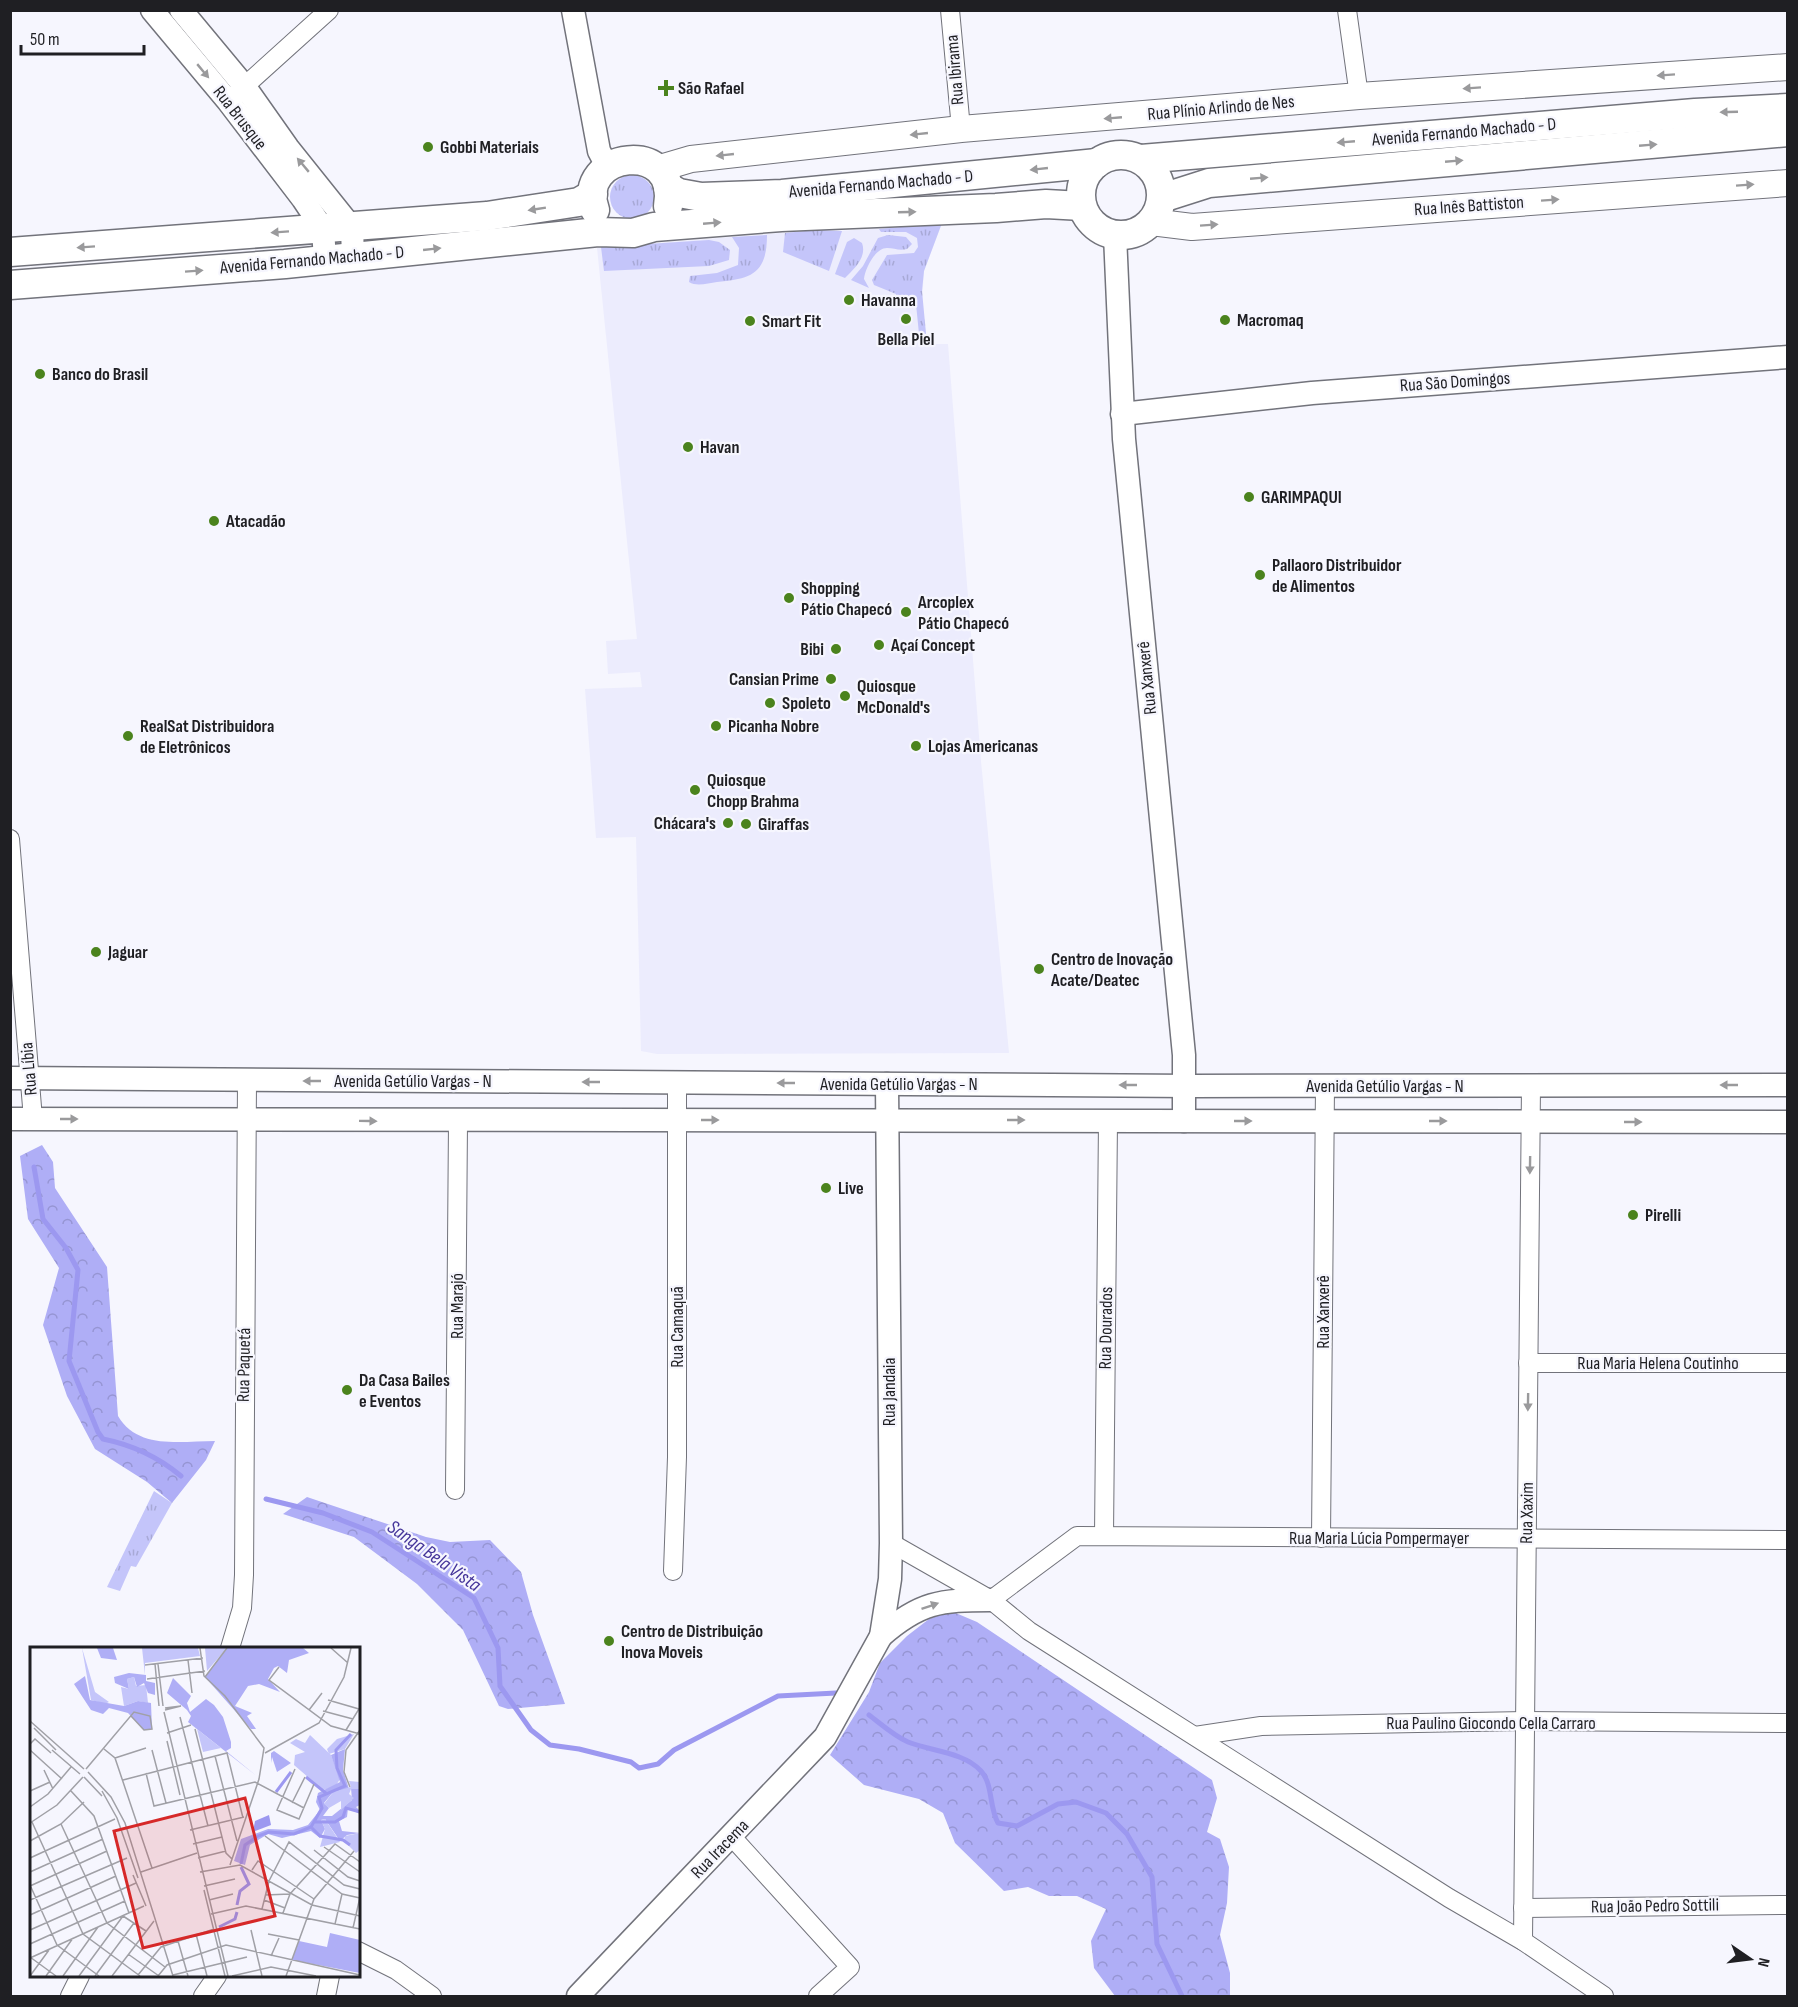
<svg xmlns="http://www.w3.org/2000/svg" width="1798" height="2007" font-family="'Sofia Sans Condensed',sans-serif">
	<defs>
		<pattern id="grass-tufts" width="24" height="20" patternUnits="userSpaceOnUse" patternTransform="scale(1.5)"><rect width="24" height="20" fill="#c4c5fa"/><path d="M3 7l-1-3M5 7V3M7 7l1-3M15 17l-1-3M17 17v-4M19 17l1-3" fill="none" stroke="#a8a9d6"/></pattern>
		<pattern id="forest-crowns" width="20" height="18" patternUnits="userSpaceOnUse" patternTransform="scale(1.5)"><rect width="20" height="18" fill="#afaef6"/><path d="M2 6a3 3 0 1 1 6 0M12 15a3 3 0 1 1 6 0" fill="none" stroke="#9695d3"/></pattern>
	</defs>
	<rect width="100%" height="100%" fill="#f6f6fe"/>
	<!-- built -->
	<polygon fill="#ececfd" points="942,223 924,271 922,302 927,344 948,344 981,761 1009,1053 657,1054 641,1051 636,837 596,838 585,689 642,687 640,672 608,674 606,641 637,639 597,248 815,230 842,231"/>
	<!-- grass -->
	<g fill="url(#grass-tufts)">
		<circle cx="632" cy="197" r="22"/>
		<polygon points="942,223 924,271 922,291 927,344 920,344 916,304 893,306 898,301 896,294 874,285 872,280 887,255 914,253 918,247 917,238 906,232 881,232 879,229"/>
		<polygon points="815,230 842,231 829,271 783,252 785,233"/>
		<path d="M767 235C767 274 751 279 717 282 708 283 697 287 689 282L690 276 717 273 738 265 739 248 732 237Z"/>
		<path d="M888 235 906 237 912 244 907 249C899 251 894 248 887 248 875 248 865 269 864 279L869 288 851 280 863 266 878 238Z"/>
		<path d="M854 238 862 243C867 257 855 268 845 278L835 274 847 242Z"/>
		<polygon points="709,240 719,242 730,250 729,260 709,266 604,271 601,247"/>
		<polygon points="154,1491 172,1503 136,1567 131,1566 120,1591 107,1587"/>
	</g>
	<!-- forest -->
	<g fill="url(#forest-crowns)">
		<path d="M42 1145 53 1162 55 1188 107 1267 118 1416C138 1450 181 1441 215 1441L206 1460 172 1503 147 1482 95 1449 67 1396 43 1325 59 1268 28 1219 20 1156Z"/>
		<polygon points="307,1497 426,1537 450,1542 490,1540 521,1572 533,1615 565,1704 508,1709 499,1706 463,1630 417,1584 354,1537 283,1514"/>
		<polygon points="951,1611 977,1622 1212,1780 1217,1798 1207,1832 1220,1839 1229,1867 1227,1903 1220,1935 1230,1973 1230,1996 1115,1996 1094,1968 1091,1941 1106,1909 1077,1896 1049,1896 1028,1887 1004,1891 955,1843 943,1813 919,1799 864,1785 830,1755 869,1692 880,1663 907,1636 929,1619"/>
	</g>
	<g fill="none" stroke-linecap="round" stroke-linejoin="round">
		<!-- stream -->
		<g stroke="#9c98f0" stroke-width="5">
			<path d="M34 1167 43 1219 66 1248 78 1270 69 1361 98 1432 103 1439C133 1445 157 1456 181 1476"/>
			<polyline points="266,1499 323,1513 372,1532 474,1598 498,1648 500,1686 531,1730 550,1745 579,1749 631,1762 639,1768 658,1764 674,1750 778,1696 836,1693"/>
			<path d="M869 1715C881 1724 894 1736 908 1742 930 1751 964 1752 981 1771 993 1784 989 1807 998 1823L1017 1826 1058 1804 1076 1802 1106 1813 1127 1834 1152 1877 1157 1944 1182 1996"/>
		</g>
		<!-- minor casing -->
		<g stroke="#72737b" stroke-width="20">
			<g id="minor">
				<polyline points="950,10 961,129"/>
				<polyline points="1347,10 1359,96"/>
				<polyline points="236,94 329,10"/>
				<polyline points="10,839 33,1119"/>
				<polyline points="1528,1363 1788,1363"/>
				<polyline points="455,1490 458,1122"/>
				<polyline points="1104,1536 1108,1120"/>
				<polyline points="1321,1538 1325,1086"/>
				<polyline points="891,1543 991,1600 1029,1631 1449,1898 1523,1941 1604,1996"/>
				<polyline points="673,1571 677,1457 677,1082"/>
				<polyline points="991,1600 1077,1536 1788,1540"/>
				<polyline points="230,1648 242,1608 244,1575 247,1080"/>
				<polyline points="1195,1736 1261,1726 1525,1721 1788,1723"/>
				<polyline points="732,1837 850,1967 818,1996"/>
				<polyline points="1523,1908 1788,1905"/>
				<polyline points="1523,1941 1531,1085"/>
				<polyline points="358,1951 396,1970 432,1996"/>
				<polyline points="70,1996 80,1976"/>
				<polyline points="203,1996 217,1976"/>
				<polyline points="326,1996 330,1976"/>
			</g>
		</g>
		<!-- tertiary casing -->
		<g stroke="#72737b" stroke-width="25">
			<g id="tertiary">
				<polyline points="152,10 228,101 303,199 323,229 325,260"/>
				<polyline points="181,10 245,87 288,148 352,228 353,257"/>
				<polyline points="573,10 599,151 607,166"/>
				<polyline points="1115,235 1124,439 1184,1055 1184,1121"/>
				<polyline points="1122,414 1312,393 1788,357"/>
				<polyline points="10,1078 1193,1086 1788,1085"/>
				<polyline points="10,1119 1788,1122"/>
				<path d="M881 1636C920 1602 940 1600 991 1600"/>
				<polyline points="578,1996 825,1737 881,1636 890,1579 891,1543 887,1084"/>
			</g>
		</g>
		<!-- secondary casing -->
		<g stroke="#72737b" stroke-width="28">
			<g id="secondary">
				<polyline points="657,169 691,159 961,129 1359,96 1788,67"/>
				<polyline points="1151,222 1192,227 1788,183"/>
			</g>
		</g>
		<!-- primary casing -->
		<g stroke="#72737b" stroke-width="31">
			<g id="primary">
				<circle cx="1121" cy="195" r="40"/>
				<polyline points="1141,159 1695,113 1788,108"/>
				<polyline points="668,187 679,193 701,197 782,194 1097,163"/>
				<polyline points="1162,198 1209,183 1788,132"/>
				<path d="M595 210C574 151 680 138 668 206"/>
				<polyline points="10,252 487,216 579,202 593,194"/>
				<polyline points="10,285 285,264 598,232 633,233 654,227 781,217 996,208 1046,204 1082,206"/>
			</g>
		</g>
		<!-- minor -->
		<use href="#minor" stroke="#fff" stroke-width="18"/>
		<!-- tertiary -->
		<use href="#tertiary" stroke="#fff" stroke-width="22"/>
		<!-- secondary -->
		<use href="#secondary" stroke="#fff" stroke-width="26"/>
		<!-- primary -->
		<use href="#primary" stroke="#fff" stroke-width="28"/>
	</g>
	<!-- one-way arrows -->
	<defs><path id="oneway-solid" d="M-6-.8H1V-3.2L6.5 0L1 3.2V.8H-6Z" transform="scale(1.5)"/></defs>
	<g fill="#9a9a9c">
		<use href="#oneway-solid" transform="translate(203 71) rotate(50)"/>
		<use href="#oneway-solid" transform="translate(1666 75) rotate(176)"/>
		<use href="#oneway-solid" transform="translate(1472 88) rotate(176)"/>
		<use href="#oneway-solid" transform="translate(1729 112) rotate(178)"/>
		<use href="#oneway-solid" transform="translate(1113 118) rotate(175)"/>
		<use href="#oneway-solid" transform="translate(919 134) rotate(174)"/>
		<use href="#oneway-solid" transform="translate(1346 142) rotate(175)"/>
		<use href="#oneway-solid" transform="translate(1648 145) rotate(-5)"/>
		<use href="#oneway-solid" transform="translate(725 155) rotate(174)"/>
		<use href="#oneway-solid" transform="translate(1454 161) rotate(-5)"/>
		<use href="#oneway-solid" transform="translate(303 165) rotate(-130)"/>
		<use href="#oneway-solid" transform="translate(1039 169) rotate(174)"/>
		<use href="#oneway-solid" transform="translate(1259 178) rotate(-5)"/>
		<use href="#oneway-solid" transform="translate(1745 185) rotate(-4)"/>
		<use href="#oneway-solid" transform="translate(1550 200) rotate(-4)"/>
		<use href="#oneway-solid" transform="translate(537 209) rotate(171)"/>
		<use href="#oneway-solid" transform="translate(907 212) rotate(-2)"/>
		<use href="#oneway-solid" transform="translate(712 223) rotate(-5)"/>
		<use href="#oneway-solid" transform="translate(1209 225) rotate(-4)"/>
		<use href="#oneway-solid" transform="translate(280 232) rotate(176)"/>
		<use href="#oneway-solid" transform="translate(86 247) rotate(176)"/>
		<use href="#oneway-solid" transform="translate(432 249) rotate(-6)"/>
		<use href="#oneway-solid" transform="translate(194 271) rotate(-4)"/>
		<use href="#oneway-solid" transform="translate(312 1081) rotate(-180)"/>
		<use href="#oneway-solid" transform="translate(591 1082) rotate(-180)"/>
		<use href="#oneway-solid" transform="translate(786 1083) rotate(-180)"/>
		<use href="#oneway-solid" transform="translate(1128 1085) rotate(-180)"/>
		<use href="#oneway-solid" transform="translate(1729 1085) rotate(180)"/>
		<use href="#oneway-solid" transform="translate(69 1119)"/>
		<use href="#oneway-solid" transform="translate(710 1120)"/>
		<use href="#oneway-solid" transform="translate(1016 1120)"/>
		<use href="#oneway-solid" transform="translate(368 1121) rotate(1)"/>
		<use href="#oneway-solid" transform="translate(1243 1121)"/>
		<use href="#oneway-solid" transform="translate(1438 1121)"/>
		<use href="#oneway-solid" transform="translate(1633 1122)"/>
		<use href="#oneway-solid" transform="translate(1530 1165) rotate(91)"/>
		<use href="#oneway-solid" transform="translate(1528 1402) rotate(91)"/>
		<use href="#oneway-solid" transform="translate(930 1606) rotate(-19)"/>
	</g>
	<!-- markers -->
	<g fill="#4b831d" stroke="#f6f6fe" stroke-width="2">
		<path d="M663 79h6v6h6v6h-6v6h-6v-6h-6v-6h6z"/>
		<circle cx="428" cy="147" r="6"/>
		<circle cx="849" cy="300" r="6"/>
		<circle cx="906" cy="319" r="6"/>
		<circle cx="1225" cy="320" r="6"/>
		<circle cx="750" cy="321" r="6"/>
		<circle cx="40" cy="374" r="6"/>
		<circle cx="688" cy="447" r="6"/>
		<circle cx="1249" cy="497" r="6"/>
		<circle cx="214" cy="521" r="6"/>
		<circle cx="1260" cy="575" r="6"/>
		<circle cx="789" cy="598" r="6"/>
		<circle cx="906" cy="612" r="6"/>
		<circle cx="879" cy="645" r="6"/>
		<circle cx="836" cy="649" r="6"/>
		<circle cx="831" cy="679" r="6"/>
		<circle cx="845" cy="696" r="6"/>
		<circle cx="770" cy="703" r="6"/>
		<circle cx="716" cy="726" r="6"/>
		<circle cx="128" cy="736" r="6"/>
		<circle cx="916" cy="746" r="6"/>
		<circle cx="695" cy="790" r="6"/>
		<circle cx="728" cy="823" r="6"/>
		<circle cx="746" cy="824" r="6"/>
		<circle cx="96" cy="952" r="6"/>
		<circle cx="1039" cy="969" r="6"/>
		<circle cx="826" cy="1188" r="6"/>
		<circle cx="1633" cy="1215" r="6"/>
		<circle cx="347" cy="1390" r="6"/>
		<circle cx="609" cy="1641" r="6"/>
	</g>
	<g text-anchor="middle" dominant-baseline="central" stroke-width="4.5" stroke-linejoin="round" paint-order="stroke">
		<!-- street labels -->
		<g font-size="18" fill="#1f1f23" stroke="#f6f6fe">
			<text transform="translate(955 70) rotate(-95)">Rua Ibirama</text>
			<text transform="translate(1221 108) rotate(-5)">Rua Plínio Arlindo de Nes</text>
			<text transform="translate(240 118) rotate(52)">Rua Brusque</text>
			<text transform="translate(1464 132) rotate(-5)">Avenida Fernando Machado - D</text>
			<text transform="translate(881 184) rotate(-5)">Avenida Fernando Machado - D</text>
			<text transform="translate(1469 206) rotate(-4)">Rua Inês Battiston</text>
			<text transform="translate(312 260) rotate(-5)">Avenida Fernando Machado - D</text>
			<text transform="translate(1455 382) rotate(-4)">Rua São Domingos</text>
			<text transform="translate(1147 678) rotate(-96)">Rua Xanxerê</text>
			<text transform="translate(29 1069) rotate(-95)">Rua Líbia</text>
			<text x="413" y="1081">Avenida Getúlio Vargas - N</text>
			<text x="899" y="1084">Avenida Getúlio Vargas - N</text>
			<text x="1385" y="1086">Avenida Getúlio Vargas - N</text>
			<text transform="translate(457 1306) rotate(-90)">Rua Marajó</text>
			<text transform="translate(1323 1312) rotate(-90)">Rua Xanxerê</text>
			<text transform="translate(677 1327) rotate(-90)">Rua Camaquã</text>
			<text transform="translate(1106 1328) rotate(-89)">Rua Dourados</text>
			<text x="1658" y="1363">Rua Maria Helena Coutinho</text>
			<text transform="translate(244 1365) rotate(-89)">Rua Paquetá</text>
			<text transform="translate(889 1392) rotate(-90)">Rua Jandaia</text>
			<text transform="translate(1527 1513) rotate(-89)">Rua Xaxim</text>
			<text x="1379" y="1538">Rua Maria Lúcia Pompermayer</text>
			<text x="1491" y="1723">Rua Paulino Giocondo Cella Carraro</text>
			<text transform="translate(720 1849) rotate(-46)">Rua Iracema</text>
			<text transform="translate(1655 1906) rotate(-1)">Rua João Pedro Sottili</text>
		</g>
		<!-- poi labels -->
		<g font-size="18" font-weight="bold" fill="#1f1f23" stroke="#f6f6fe" text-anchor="start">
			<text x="678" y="88">São Rafael</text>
			<text x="440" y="147">Gobbi Materiais</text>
			<text x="861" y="300">Havanna</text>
			<text x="1237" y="320">Macromaq</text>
			<text x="762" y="321">Smart Fit</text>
			<text x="906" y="339" text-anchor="middle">Bella Piel</text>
			<text x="52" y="374">Banco do Brasil</text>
			<text x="700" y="447">Havan</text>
			<text x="1261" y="497">GARIMPAQUI</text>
			<text x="226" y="521">Atacadão</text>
			<text x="1272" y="565">Pallaoro Distribuidor<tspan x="1272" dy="21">de Alimentos</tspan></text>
			<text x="801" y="588">Shopping<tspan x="801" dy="21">Pátio Chapecó</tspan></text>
			<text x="918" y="602">Arcoplex<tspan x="918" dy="21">Pátio Chapecó</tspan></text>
			<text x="891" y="645">Açaí Concept</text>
			<text x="824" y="649" text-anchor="end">Bibi</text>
			<text x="819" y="679" text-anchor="end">Cansian Prime</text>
			<text x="857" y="686">Quiosque<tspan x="857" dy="21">McDonald's</tspan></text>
			<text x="782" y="703">Spoleto</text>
			<text x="140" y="726">RealSat Distribuidora<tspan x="140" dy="21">de Eletrônicos</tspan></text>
			<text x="728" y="726">Picanha Nobre</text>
			<text x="928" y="746">Lojas Americanas</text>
			<text x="707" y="780">Quiosque<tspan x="707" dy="21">Chopp Brahma</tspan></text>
			<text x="716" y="823" text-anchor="end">Chácara's</text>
			<text x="758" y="824">Giraffas</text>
			<text x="108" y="952">Jaguar</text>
			<text x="1051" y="959">Centro de Inovação<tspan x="1051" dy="21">Acate/Deatec</tspan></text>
			<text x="838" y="1188">Live</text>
			<text x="1645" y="1215">Pirelli</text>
			<text x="359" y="1380">Da Casa Bailes<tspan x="359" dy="21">e Eventos</tspan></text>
			<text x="621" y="1631">Centro de Distribuição<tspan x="621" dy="21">Inova Moveis</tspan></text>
		</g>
		<!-- water labels -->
		<g font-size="20" font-style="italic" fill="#45359a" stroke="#f6f6fe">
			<text transform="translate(434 1556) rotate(35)">Sanga Bela Vista</text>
		</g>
	</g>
	<!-- overview -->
	<g transform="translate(30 1647)">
		<rect width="330" height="330" fill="#f6f6fe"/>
		<path d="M52 1 65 45 79 55 75 57 61 53ZM112 1H168L170 9 115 16V28ZM175 1H197L177 24ZM104 30 106 39 116 38 118 56 108 54 94 59 91 40 99 42 97 32ZM280 88 301 108 310 132 305 140 293 143 264 118 265 108 275 105 260 96 266 92 275 96Z" fill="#c4c5fa"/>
		<path d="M67 1H83L87 13 71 11ZM197 1H273L279 6 259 13 257 26 248 19 244 21 238 32 250 45 229 37 218 39 205 59 222 66 217 69 226 82H221L175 30ZM99 26 116 28V34L125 36V48L118 46 114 36 107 40 104 30 97 32 99 42 85 36 84 30ZM55 29 60 53 94 59 108 54 121 56 122 82 114 83 98 66 79 61 73 67 61 63 44 37ZM143 31 161 49 157 56 160 65 176 52 184 58 193 70 201 95V101L196 104 228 130 158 75 161 69 157 63 137 46ZM315 102 313 123 319 142 303 145 294 156 299 161 293 169H302L322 153 321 141 330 142V158L326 160 330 164V167L318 161 317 170 309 174 312 184 330 186 317 188 310 194 295 172 291 173 295 182 290 191 281 184 252 191 238 187 220 198 215 218 204 214 211 192 238 182 263 183 278 178 290 163 286 155 288 146 310 135 301 108ZM244 104 261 116 247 125 242 110 241 116V106ZM300 286 330 293V326L262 313 269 294 297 300Z" fill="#afaef6"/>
		<path d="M324 87 315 102 299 107 297 102 307 92ZM319 134 330 135V142H321L319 147 324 151 311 163V154L299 161 294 157 303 145 321 140ZM295 172 310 195 290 200 295 182 291 173ZM330 186V203L326 206 314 194 315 189Z" fill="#c4c5fa"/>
		<path d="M167 82 191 101 173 105Z" fill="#c4c5fa"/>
		<path d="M239 168 241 178 223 185 225 174Z" fill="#9c98f0"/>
		<path fill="none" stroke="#9c98f0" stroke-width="3" d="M276 130 297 147M246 145 261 125M285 175H305L313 170 316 161 330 165M282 181 290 189 313 193 320 198M211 217 215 198 228 189 239 185 264 187 281 180 292 161 289 150 315 139 307 121 306 103 321 87M207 258 210 244 219 237 211 220M189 280 205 272 207 265"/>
		<path fill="none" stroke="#a0a0a6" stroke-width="1.5" d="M170 1 174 29 195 49 234 101 229 132 200 218M301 1 318 16M158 13 162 46M125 17 129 59M128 17 133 59M115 18 173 11M249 20 239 33 301 79 330 87M175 30 197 1M117 32 175 24M298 53 329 62 316 83M135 61 151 59 135 63M279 63 292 46M293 64 323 72M134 65 198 329M150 70 178 179M0 74 54 122M4 81 26 103M165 82 196 206 202 212M137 86 161 78M137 94 150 148M0 97 5 92 21 106M74 102 85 111 122 221M0 103 32 132M22 103 50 127M122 103 136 156M235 106 289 76 314 30 321 1M185 109 207 194M85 111 116 101M56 122 104 65 120 69 122 82 114 83 101 69M265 122 247 163 269 172 284 137M14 123 23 142M58 125 81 150 95 176 143 329M116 126 124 159 225 135 274 161M54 130 72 149M93 133 197 106 213 171M320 140 314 125 316 103 330 83M0 144 20 135M41 144 64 169 99 266M72 144 87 171 108 231M262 156 275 130M0 160 18 147 41 120M2 175 53 287 110 329M0 176 27 158 53 130M31 177 77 276 135 320M160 183 214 170M235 189 312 247 330 251M0 194 31 177 54 155M163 197 192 190M294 200 330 225M284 203 318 230 330 234M0 211 85 172M168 211 196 204M222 223 228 214 284 252M0 225 73 192M111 225 167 206M170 225 210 218 282 258 330 269M103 228 116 259M0 238 27 298 69 329M0 239 77 204M174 239 205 232M174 243 195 329M235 248 260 247M0 253 97 211M179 253 203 247M234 253 255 261M232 262 239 234 259 195 314 238 330 242M253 266 260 247 305 197 330 215M181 267 216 259 330 282M0 268 86 229M93 269 116 284M305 277 312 247M323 281 330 250M0 283 106 236M221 283 232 329M166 287 177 329M238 287 269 293M148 294 158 329M0 297 95 254M98 307 129 329M241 309 249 291M0 310 26 329M0 311 114 259M108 328 131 300 184 282M143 328 217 310M0 329 19 303M16 329 43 291M33 329 68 280M49 329 93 269M65 329 104 276M82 329 124 274M128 329 137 318 196 298 330 328M202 329 241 320 286 329M256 329 284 252 324 204"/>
		<path fill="#d62828" fill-opacity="0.15" stroke="#d62828" stroke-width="3" d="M215 151 245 269 113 301 84 184Z"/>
		<rect width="330" height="330" fill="none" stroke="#1f1f23" stroke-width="3"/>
	</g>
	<!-- border -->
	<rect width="1798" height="2007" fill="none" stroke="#1f1f23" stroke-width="24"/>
	<!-- north arrow -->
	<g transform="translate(1750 1959) rotate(104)" stroke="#f6f6fe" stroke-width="4.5" paint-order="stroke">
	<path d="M0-4.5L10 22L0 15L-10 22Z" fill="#1f1f23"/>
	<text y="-9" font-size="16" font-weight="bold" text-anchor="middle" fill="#1f1f23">N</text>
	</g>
	<!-- scale -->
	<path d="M21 45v9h123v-9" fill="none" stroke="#1f1f23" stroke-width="3"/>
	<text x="30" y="45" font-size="18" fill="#1f1f23" stroke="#f6f6fe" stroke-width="4.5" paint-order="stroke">50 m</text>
</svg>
